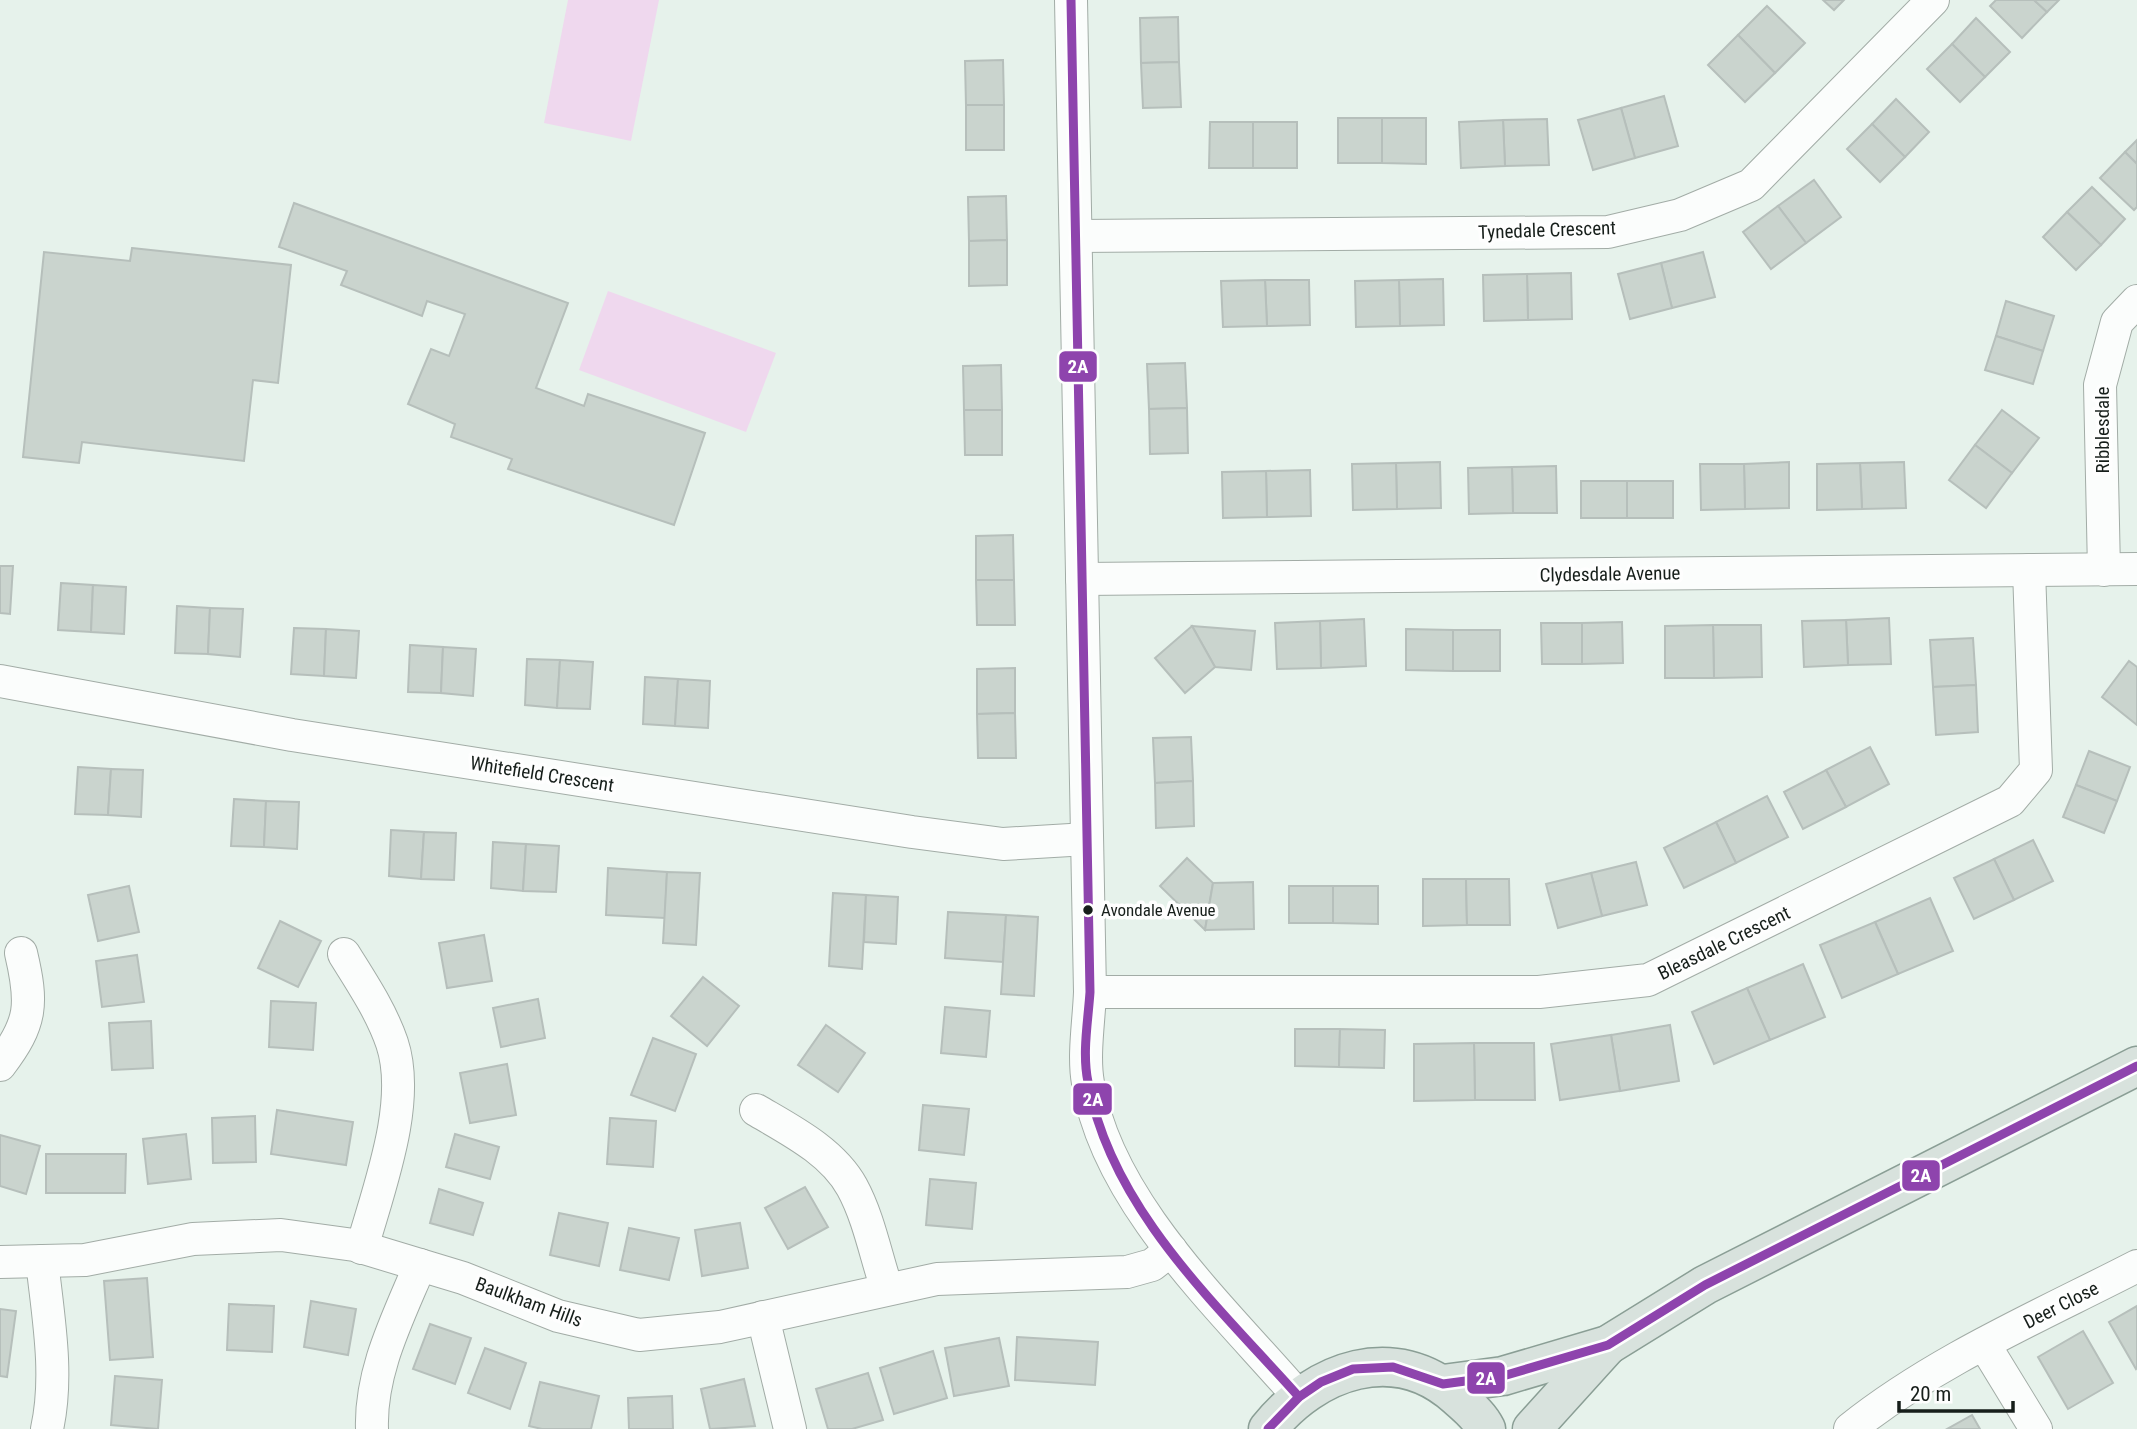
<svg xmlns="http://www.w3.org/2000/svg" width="2137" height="1429" font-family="'Roboto Condensed',sans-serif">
	<rect width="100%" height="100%" fill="#e6f2eb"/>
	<!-- green -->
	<g fill="#efd8ee">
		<polygon points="568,0 659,0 631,141 544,123"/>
		<polygon points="608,291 776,353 746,432 579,370"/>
	</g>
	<!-- building -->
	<g fill="#cad4ce" stroke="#b6bfbb" stroke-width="2">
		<polygon points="1823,0 1844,0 1834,10"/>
		<polygon points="1996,0 2034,0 2047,12 2022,38 1990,6"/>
		<polygon points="2034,0 2059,0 2047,12"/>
		<polygon points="1767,6 1805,43 1775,73 1738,35"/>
		<polygon points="1178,17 1179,62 1141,63 1140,18"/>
		<polygon points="1976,18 2010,52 1985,77 1952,44"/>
		<polygon points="1738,35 1775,73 1745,102 1708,65"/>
		<polygon points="1952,44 1985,77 1960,102 1927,69"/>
		<polygon points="1003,60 1004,105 966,105 965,61"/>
		<polygon points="1179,62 1181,107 1143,108 1141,63"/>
		<polygon points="1664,96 1678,146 1635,158 1621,108"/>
		<polygon points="1896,99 1929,132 1905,157 1872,124"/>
		<rect x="966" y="105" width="38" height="45"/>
		<polygon points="1621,108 1635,158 1593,170 1578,120"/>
		<rect x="1338" y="118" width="44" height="45"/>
		<polygon points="1382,118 1426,118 1426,164 1382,163"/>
		<polygon points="1547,119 1549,165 1505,166 1503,120"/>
		<polygon points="1503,120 1505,166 1461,168 1459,122"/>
		<polygon points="1210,122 1253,122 1253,168 1209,168"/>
		<rect x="1253" y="122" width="44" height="46"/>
		<polygon points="1872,124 1905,157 1880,182 1847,149"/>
		<polygon points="2137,140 2137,164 2125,152"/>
		<polygon points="2125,152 2137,164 2137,207 2134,210 2100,178"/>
		<polygon points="1814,180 1841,217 1806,243 1778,206"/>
		<polygon points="2092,187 2125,219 2101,245 2067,212"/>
		<polygon points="1006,196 1007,240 969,241 968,197"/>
		<polygon points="294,203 568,303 536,388 584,406 588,394 705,433 674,525 508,469 512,459 451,437 455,424 408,404 431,349 449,356 465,314 427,301 422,316 341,285 347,271 279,247"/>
		<polygon points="1778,206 1806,243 1771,269 1743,232"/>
		<polygon points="2067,212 2101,245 2076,270 2043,237"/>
		<polygon points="1007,240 1007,285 969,286 969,241"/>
		<polygon points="132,248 291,265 278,383 253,380 244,461 82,442 79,463 23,457 44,252 130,261"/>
		<polygon points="1703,252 1715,297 1672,308 1661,263"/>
		<polygon points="1661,263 1672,308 1630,319 1618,274"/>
		<polygon points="1571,273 1572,319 1528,320 1527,274"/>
		<polygon points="1527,274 1528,320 1484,321 1483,275"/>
		<polygon points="1443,279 1444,325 1400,326 1399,280"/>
		<polygon points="1265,280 1309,280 1310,325 1267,326"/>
		<polygon points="1265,280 1267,326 1223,327 1221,281"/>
		<polygon points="1399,280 1400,326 1356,327 1355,281"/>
		<polygon points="2006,301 2054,316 2043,351 1996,336"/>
		<polygon points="1996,336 2043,351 2033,384 1985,370"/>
		<polygon points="1185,363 1187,408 1149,409 1147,364"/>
		<polygon points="1001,365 1002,410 964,410 963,366"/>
		<polygon points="1187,408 1188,453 1150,454 1149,409"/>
		<polygon points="964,410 1002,410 1002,455 965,455"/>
		<polygon points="2002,410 2039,438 2012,473 1975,445"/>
		<polygon points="1975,445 2012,473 1986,508 1949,480"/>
		<polygon points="1440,462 1441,508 1397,509 1396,463"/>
		<polygon points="1789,462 1789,508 1745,509 1744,464"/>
		<polygon points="1904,462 1906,508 1862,509 1860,463"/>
		<polygon points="1396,463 1397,509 1353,510 1352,464"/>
		<polygon points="1860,463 1862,509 1817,510 1817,464"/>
		<polygon points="1700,464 1744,464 1745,509 1701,510"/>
		<polygon points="1556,466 1557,513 1513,513 1512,467"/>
		<polygon points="1512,467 1513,513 1469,514 1468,468"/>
		<polygon points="1310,470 1311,516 1267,517 1266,471"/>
		<polygon points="1266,471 1267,517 1223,518 1222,472"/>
		<rect x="1581" y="481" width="46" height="37"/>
		<rect x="1627" y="481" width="46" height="37"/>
		<polygon points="1013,535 1014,580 976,580 976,536"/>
		<polygon points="0,566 13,566 10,614 0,613"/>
		<polygon points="976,580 1014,580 1015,625 977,625"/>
		<polygon points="61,583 93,585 91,632 58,630"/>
		<polygon points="93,585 126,587 124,634 91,632"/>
		<polygon points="177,606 210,608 208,654 175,653"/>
		<polygon points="210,608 243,609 240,657 208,654"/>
		<polygon points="1889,618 1891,664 1848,665 1846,620"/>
		<polygon points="1364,619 1366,666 1321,668 1320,621"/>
		<polygon points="1846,620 1848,665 1804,667 1802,621"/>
		<polygon points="1320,621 1321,668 1277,669 1275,623"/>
		<polygon points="1622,622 1623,663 1582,664 1582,623"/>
		<polygon points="1541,623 1582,623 1582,664 1542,664"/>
		<polygon points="1713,625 1761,625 1762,677 1714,678"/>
		<polygon points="1713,625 1714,678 1665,678 1665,626"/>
		<polygon points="1192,626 1255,631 1251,670 1215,667"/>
		<polygon points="1192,626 1215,667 1185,693 1155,658"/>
		<polygon points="294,628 326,629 324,676 291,674"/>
		<polygon points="326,629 359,631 356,678 324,676"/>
		<polygon points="1406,629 1453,630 1453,671 1406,670"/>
		<rect x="1453" y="630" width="47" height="41"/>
		<polygon points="1973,638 1976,685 1933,687 1930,640"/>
		<polygon points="410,645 443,647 441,693 408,692"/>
		<polygon points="443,647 476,649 473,696 441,693"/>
		<polygon points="527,659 560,660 557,708 525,705"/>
		<polygon points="560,660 593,662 590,709 557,708"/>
		<polygon points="2129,661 2137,667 2137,725 2102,697"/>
		<polygon points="1015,668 1015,713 977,714 977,669"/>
		<polygon points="645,677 678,679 675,726 643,724"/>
		<polygon points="678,679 710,681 708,728 675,726"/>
		<polygon points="1976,685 1978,732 1936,735 1933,687"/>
		<polygon points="1015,713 1016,758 978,758 977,714"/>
		<polygon points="1191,737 1193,781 1155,783 1153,738"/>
		<polygon points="1870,747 1889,784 1846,807 1826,770"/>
		<polygon points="2089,751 2130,767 2117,801 2076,785"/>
		<polygon points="78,767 111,769 108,815 75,814"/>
		<polygon points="111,769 143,770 141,817 108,815"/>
		<polygon points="1826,770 1846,807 1803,829 1784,792"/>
		<polygon points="1193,781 1194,826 1156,828 1155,783"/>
		<polygon points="2076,785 2117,801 2104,833 2063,817"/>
		<polygon points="1767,796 1788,837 1736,863 1716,822"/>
		<polygon points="234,799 266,801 264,847 231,846"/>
		<polygon points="266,801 299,802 297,849 264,847"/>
		<polygon points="1716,822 1736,863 1684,888 1664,848"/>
		<polygon points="391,830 424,832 421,879 389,876"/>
		<polygon points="424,832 456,833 454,880 421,879"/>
		<polygon points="2033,840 2053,881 2014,900 1994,859"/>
		<polygon points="493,842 526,844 523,891 491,888"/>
		<polygon points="526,844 559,846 556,892 523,891"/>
		<polygon points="1187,858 1213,883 1205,930 1160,886"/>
		<polygon points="1994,859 2014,900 1974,919 1954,878"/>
		<polygon points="1636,862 1647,905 1602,916 1591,873"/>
		<polygon points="608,868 667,872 665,918 606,915"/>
		<polygon points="667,872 700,873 696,945 663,943"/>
		<polygon points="1591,873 1602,916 1558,928 1546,884"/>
		<polygon points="1423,879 1466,879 1467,925 1423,926"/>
		<polygon points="1466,879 1509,879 1510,925 1467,925"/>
		<polygon points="1253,882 1254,929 1205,930 1213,883"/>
		<polygon points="129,886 139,932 98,941 88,895"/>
		<rect x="1289" y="886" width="44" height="37"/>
		<polygon points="1333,886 1378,886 1378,924 1333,923"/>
		<polygon points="833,893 866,895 862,969 829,966"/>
		<polygon points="866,895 898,897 896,944 864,942"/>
		<polygon points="1930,898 1953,951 1898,974 1875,922"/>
		<polygon points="948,912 1006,915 1003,962 945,958"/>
		<polygon points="1006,915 1038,917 1034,996 1001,994"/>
		<polygon points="280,921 321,941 298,987 258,968"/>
		<polygon points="1875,922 1898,974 1842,998 1820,945"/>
		<polygon points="484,935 492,981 447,988 439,943"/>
		<polygon points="137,955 144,1002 102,1007 96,961"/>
		<polygon points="1803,964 1825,1017 1770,1040 1747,988"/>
		<polygon points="703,977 739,1006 707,1046 671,1016"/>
		<polygon points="1747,988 1770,1040 1714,1064 1692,1012"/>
		<polygon points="538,999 545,1038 501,1047 493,1008"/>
		<polygon points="271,1001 316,1003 313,1050 269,1047"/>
		<polygon points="945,1007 990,1011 986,1057 941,1053"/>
		<polygon points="151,1021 153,1068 112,1070 109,1023"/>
		<polygon points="826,1025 865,1053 838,1092 798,1065"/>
		<polygon points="1670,1025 1679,1081 1620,1091 1611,1035"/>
		<polygon points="1295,1029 1340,1029 1339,1067 1295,1066"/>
		<polygon points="1340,1029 1385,1030 1384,1068 1339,1067"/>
		<polygon points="1611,1035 1620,1091 1560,1100 1551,1044"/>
		<polygon points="653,1038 696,1054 675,1111 631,1095"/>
		<polygon points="1474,1043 1534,1043 1535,1100 1475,1100"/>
		<polygon points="1474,1043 1475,1100 1414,1101 1414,1044"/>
		<polygon points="507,1064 516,1115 470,1123 460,1073"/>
		<polygon points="923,1105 969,1109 964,1155 919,1150"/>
		<polygon points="277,1110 353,1122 346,1165 271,1154"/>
		<polygon points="255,1116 256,1162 213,1163 212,1118"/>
		<polygon points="610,1118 656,1121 653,1167 607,1164"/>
		<polygon points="186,1134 191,1179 148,1184 143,1139"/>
		<polygon points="455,1134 499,1147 490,1179 446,1167"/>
		<polygon points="0,1135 40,1146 26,1194 0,1186"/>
		<polygon points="46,1154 126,1154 125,1193 46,1193"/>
		<polygon points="930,1179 976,1183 972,1229 926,1225"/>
		<polygon points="805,1187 828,1227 788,1249 765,1208"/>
		<polygon points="439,1189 483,1203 473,1235 430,1223"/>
		<polygon points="559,1213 608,1223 599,1266 550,1255"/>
		<polygon points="740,1223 748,1268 702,1276 695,1230"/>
		<polygon points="629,1228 679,1238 669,1280 620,1270"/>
		<polygon points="147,1278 153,1357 110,1360 104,1281"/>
		<polygon points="311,1301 356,1309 348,1355 304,1347"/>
		<polygon points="229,1304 274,1306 272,1352 227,1350"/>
		<polygon points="2137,1306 2137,1368 2136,1369 2109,1322"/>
		<polygon points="0,1309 16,1311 7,1377 0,1376"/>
		<polygon points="430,1324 471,1338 455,1384 413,1369"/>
		<polygon points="2083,1331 2113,1383 2068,1409 2038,1357"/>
		<polygon points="1017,1337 1098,1342 1095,1385 1015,1380"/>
		<polygon points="999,1338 1009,1386 954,1396 945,1348"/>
		<polygon points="485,1348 526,1363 510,1409 468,1393"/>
		<polygon points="933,1351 947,1398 894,1414 880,1368"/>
		<polygon points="868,1373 883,1420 852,1429 828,1429 816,1389"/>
		<polygon points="115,1376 162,1380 158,1429 111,1425"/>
		<polygon points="744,1379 755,1426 710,1429 701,1389"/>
		<polygon points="540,1382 599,1396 591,1429 542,1429 529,1426"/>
		<polygon points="672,1396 673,1429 629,1429 628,1398"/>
		<polygon points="1972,1415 1980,1429 1947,1429"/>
	</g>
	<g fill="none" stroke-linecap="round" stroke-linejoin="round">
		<!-- minor casing -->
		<g stroke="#a2aca6" stroke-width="34">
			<g id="minor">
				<path d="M1071 0 1090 992C1089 1021 1083 1055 1088 1083 1106 1201 1223 1309 1299 1397"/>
				<polyline points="1077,236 1608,232 1680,215 1751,185 1933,0"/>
				<polyline points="2104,570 2100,385 2117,322 2137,301"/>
				<polyline points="1082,579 2137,569"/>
				<polyline points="0,681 292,735 912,832 1003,844 1087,839"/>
				<path d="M344 954C362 983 381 1011 392 1043 412 1103 378 1190 362 1248"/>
				<polyline points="1090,992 1539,992 1648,980 2010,801 2036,770 2029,570"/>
				<path d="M0 1065C32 1023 33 1004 21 953"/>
				<path d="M756 1110C790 1130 832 1151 852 1187 869 1218 876 1257 887 1289"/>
				<path d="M42 1261C48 1316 59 1375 47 1429"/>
				<polyline points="0,1262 85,1260 193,1239 281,1235 354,1245 463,1278 558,1316 639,1335 720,1327 937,1279 1127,1272 1152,1265 1171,1250"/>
				<polyline points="763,1317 790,1429"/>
				<polyline points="1984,1344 2036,1429"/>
				<path d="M372 1429C370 1371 398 1318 420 1265"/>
				<path d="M1850 1429C1935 1361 2040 1316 2137 1266"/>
			</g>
		</g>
		<!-- primary casing -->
		<g stroke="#8a9e95" stroke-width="41">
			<g id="primary">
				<polyline points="1443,1384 1503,1376 1608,1345 1705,1285 2137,1066"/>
				<path d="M1268 1429C1315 1370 1395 1341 1457 1397 1468 1407 1479 1415 1486 1429"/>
				<polyline points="1532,1429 1608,1345"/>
			</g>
		</g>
		<!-- minor -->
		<use href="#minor" stroke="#fbfdfc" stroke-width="32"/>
		<!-- primary -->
		<use href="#primary" stroke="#d8e2dd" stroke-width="38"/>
		<!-- bus-1 casing -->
		<g stroke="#fefefe" stroke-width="14">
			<g id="bus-1">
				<path d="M1071 0 1090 992C1088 1022 1082 1053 1088 1082 1111 1209 1217 1305 1299 1397"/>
				<polyline points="1268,1429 1299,1397 1321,1382 1353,1369 1393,1367 1443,1384 1503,1376 1608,1345 1705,1285 2137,1066"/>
			</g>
		</g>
		<!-- bus-1 -->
		<use href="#bus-1" stroke="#8e44ad" stroke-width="9"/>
	</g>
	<!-- markers -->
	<circle fill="#161e1a" stroke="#fefefe" stroke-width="2.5" cx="1088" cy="910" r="6"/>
	<g text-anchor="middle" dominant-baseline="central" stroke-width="7" stroke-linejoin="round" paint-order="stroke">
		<!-- bus labels -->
		<g font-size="17" fill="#161e1a" stroke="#fefefe" text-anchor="start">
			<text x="1101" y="910">Avondale Avenue</text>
		</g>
		<!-- street labels -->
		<g font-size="19" fill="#161e1a" stroke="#fefefe">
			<text transform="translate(1547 230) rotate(-2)">Tynedale Crescent</text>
			<text transform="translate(2102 430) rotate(-90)">Ribblesdale</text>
			<text transform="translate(1610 574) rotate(-1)">Clydesdale Avenue</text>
			<text transform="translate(542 774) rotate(9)">Whitefield Crescent</text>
			<text transform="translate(1724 943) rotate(-26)">Bleasdale Crescent</text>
			<text transform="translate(529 1302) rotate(20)">Baulkham Hills</text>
			<text transform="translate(2061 1305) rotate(-27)">Deer Close</text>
		</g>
	</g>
	<g stroke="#fefefe" stroke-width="2.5">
		<rect x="1058" y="350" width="40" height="33" rx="7" fill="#8e44ad"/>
		<rect x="1072" y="1082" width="41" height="34" rx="7" fill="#8e44ad"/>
		<rect x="1901" y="1159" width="40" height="33" rx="7" fill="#8e44ad"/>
		<rect x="1466" y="1361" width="40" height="34" rx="7" fill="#8e44ad"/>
	</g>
	<g font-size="19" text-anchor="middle" font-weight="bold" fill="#fff">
		<text x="1078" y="373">2A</text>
		<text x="1093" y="1106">2A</text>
		<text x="1921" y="1182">2A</text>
		<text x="1486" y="1385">2A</text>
	</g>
	<!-- scale -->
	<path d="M1899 1401v10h114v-10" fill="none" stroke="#161e1a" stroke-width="3.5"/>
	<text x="1910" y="1401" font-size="21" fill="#161e1a" stroke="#fefefe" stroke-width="5" paint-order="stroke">20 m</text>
</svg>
